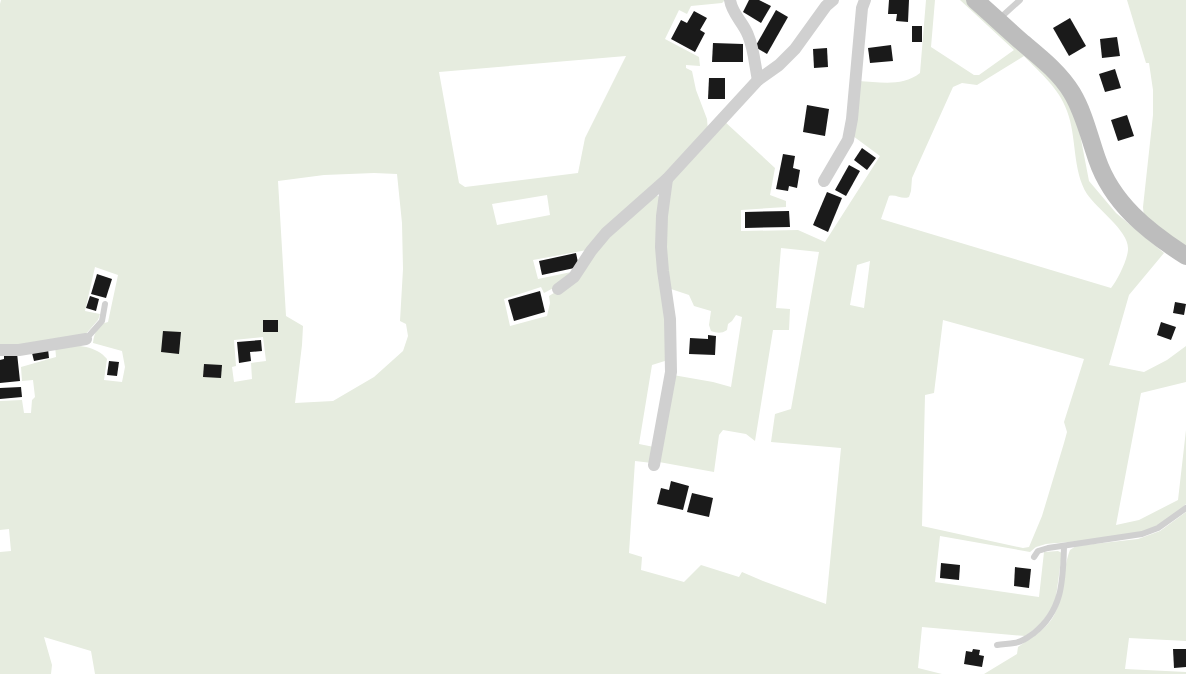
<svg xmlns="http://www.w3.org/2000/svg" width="1186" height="674" font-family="'Roboto Condensed',sans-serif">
	<rect width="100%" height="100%" fill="#fff"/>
	<!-- green -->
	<g fill="#e6ecdf" fill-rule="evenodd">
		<path d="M1 0H725L722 3 691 6 687 14 679 10 665 39 699 57 700 66 686 65V68L692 71 696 90 707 119 708 131 587 250 533 260 538 279 576 271 559 285 544 293 541 287 504 299 510 326 547 316 550 303 549 296 565 286 593 253 655 194 661 198 668 360 652 365 639 444 654 447 652 463 635 461 629 553 642 557 641 570 684 582 701 565 739 577 742 572 763 581 826 604 841 448 771 442 775 414 791 409 819 252 781 248 776 308 790 309 789 330H773L755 441 746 434 723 430 719 435 714 472 659 462 673 375 713 382 731 387 742 317 736 315 732 321 728 324 727 330C721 334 717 333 711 331L709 325 711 311 694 306 689 295 668 288 664 247 671 184 677 172 724 121 775 168 770 195 786 201V207L741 210V231L798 230 825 242 880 156 853 136 858 81C880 82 902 87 920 73L926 0H935L931 47 974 75H979L1014 50 960 0H966L1016 45 1066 93 1079 129 1089 181 1116 213 1164 253 1129 295 1109 365 1144 372 1167 360 1186 346V382L1141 393 1116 525 1139 520 1178 500 1186 430V504C1181 509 1175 515 1169 519 1137 541 1084 540 1046 544L1036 547 1030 552 940 536 935 582 1039 597 1044 552 1058 551 1062 553 1055 604 1039 626 1025 636 922 627 918 668 942 674H95L91 651 44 637 52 665 51 674H0V552L11 551 9 529 0 530V401L22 400 24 413H31L32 400 35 397 33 380 22 381 21 367 56 357 55 345C72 345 95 344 107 359L104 380 122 382 125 367 122 351 93 343C94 333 98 324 108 322L118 275 95 267 85 311 100 314 98 320 85 335 18 346 0 345V4ZM626 56 585 138 578 173 465 187 459 183 439 72ZM1024 56C1040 73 1059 88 1067 111 1077 137 1072 170 1087 194 1097 209 1129 231 1128 249 1128 259 1117 281 1111 288L881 219 889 196C896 194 902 200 909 197L911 191 912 178 953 87 962 83 977 85ZM374 173 397 174 402 223 403 269 400 321 406 324 408 336 403 351 374 377 333 401 295 403 302 345 303 326 286 316 278 181 324 175ZM547 195 550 215 497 225 492 204ZM870 261 864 308 850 305 857 265ZM943 320 1084 359 1064 422 1067 432 1064 443 1042 516 1029 547 1023 548 922 526 925 395 934 393ZM263 337 266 361 251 363 252 379 234 382 232 367 236 366 234 340Z"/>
		<polygon points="1127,0 1186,0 1186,246 1144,218 1143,207 1153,115 1153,90 1149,63 1146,63"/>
		<path d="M1186 512V641L1129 638 1125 669 1186 672V674H984L1017 654 1018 647C1050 625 1057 622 1063 582 1065 571 1066 560 1070 550L1076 546 1138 539 1160 531Z"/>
	</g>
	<!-- building -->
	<g fill="#1a1a1a">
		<polygon points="749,0 759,0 771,6 761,23 743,12"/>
		<polygon points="889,0 909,0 908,22 896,21 897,14 888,14"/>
		<polygon points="776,10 788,17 767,54 755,47"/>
		<polygon points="694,11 707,18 700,30 705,33 695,52 671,39 681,20 687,23"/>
		<polygon points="1070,18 1086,46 1069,56 1053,28"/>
		<rect x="912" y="26" width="10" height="16"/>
		<polygon points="1117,37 1120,56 1102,58 1100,39"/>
		<polygon points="713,43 743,44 743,62 712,62"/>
		<polygon points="891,45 893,61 870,63 868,48"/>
		<polygon points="827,48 828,67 814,68 813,49"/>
		<polygon points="1115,69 1121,88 1105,92 1099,74"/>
		<polygon points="709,78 725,78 725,99 708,99"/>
		<polygon points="807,105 829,109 825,136 803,132"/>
		<polygon points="1127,115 1134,136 1118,141 1111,120"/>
		<polygon points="862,148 876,158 867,170 854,160"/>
		<polygon points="783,154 795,156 793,168 800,170 797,188 789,186 788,191 776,189"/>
		<polygon points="849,165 860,171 846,196 835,190"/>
		<polygon points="827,192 842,198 828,232 813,225"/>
		<polygon points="789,211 790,227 745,228 745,212"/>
		<polygon points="576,253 579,267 542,275 539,261"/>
		<polygon points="97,274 112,279 106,298 91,294"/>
		<polygon points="540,291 545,312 514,321 508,300"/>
		<polygon points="90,296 99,299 96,311 86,308"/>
		<polygon points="1175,302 1186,304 1184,315 1173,313"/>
		<rect x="263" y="320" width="15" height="12"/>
		<polygon points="1161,322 1176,327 1171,340 1157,335"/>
		<polygon points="163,331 181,332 179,354 161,352"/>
		<polygon points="708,335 716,336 715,355 689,354 690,338 708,339"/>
		<polygon points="261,340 262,351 250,352 251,361 239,363 237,342"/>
		<polygon points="48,349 49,358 34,361 32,353"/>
		<polygon points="17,353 20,381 0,383 0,360 4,359 4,354"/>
		<polygon points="109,361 119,362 117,376 107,375"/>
		<polygon points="204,364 222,365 221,378 203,377"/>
		<polygon points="21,387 22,397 0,399 0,388"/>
		<polygon points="671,481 689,486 683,510 657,504 661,488 669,490"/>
		<polygon points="692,493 713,498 709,517 687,512"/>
		<polygon points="941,563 960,565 959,580 940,578"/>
		<polygon points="1015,567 1031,569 1029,588 1014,586"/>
		<polygon points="973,649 980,650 979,655 984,656 982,667 964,664 966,651 972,652"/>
		<polygon points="1173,649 1186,649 1186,667 1174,668"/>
	</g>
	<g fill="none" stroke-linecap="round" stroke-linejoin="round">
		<!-- service -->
		<g stroke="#d0d0d0" stroke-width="6">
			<polyline points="999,19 1020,0"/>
			<polyline points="86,339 102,321 105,304"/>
			<polyline points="1034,557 1038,551 1048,548 1142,534 1158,528 1186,508"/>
			<path d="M997 645C1003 644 1009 644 1014 643 1022 642 1027 638 1034 633 1063 610 1063 580 1064 546"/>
		</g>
		<!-- minor -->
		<g stroke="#d0d0d0" stroke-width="12">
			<path d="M730 0C732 14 743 22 748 35 754 49 755 66 758 80"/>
			<polyline points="824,181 848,140 852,119 862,8 865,0"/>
			<polyline points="558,289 574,277 591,251 606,233 667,179 758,80 779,65 795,49 826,6 833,0"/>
			<polyline points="0,350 19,350 86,339"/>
			<polyline points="654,465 671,372 670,319 663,271 661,247 662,216 667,179"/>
		</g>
		<!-- secondary -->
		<path stroke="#bdbdbd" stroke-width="18" d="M975 0C991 14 1007 29 1023 43 1041 58 1060 73 1072 93 1084 113 1089 136 1097 159 1112 203 1147 231 1186 256"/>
	</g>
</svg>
